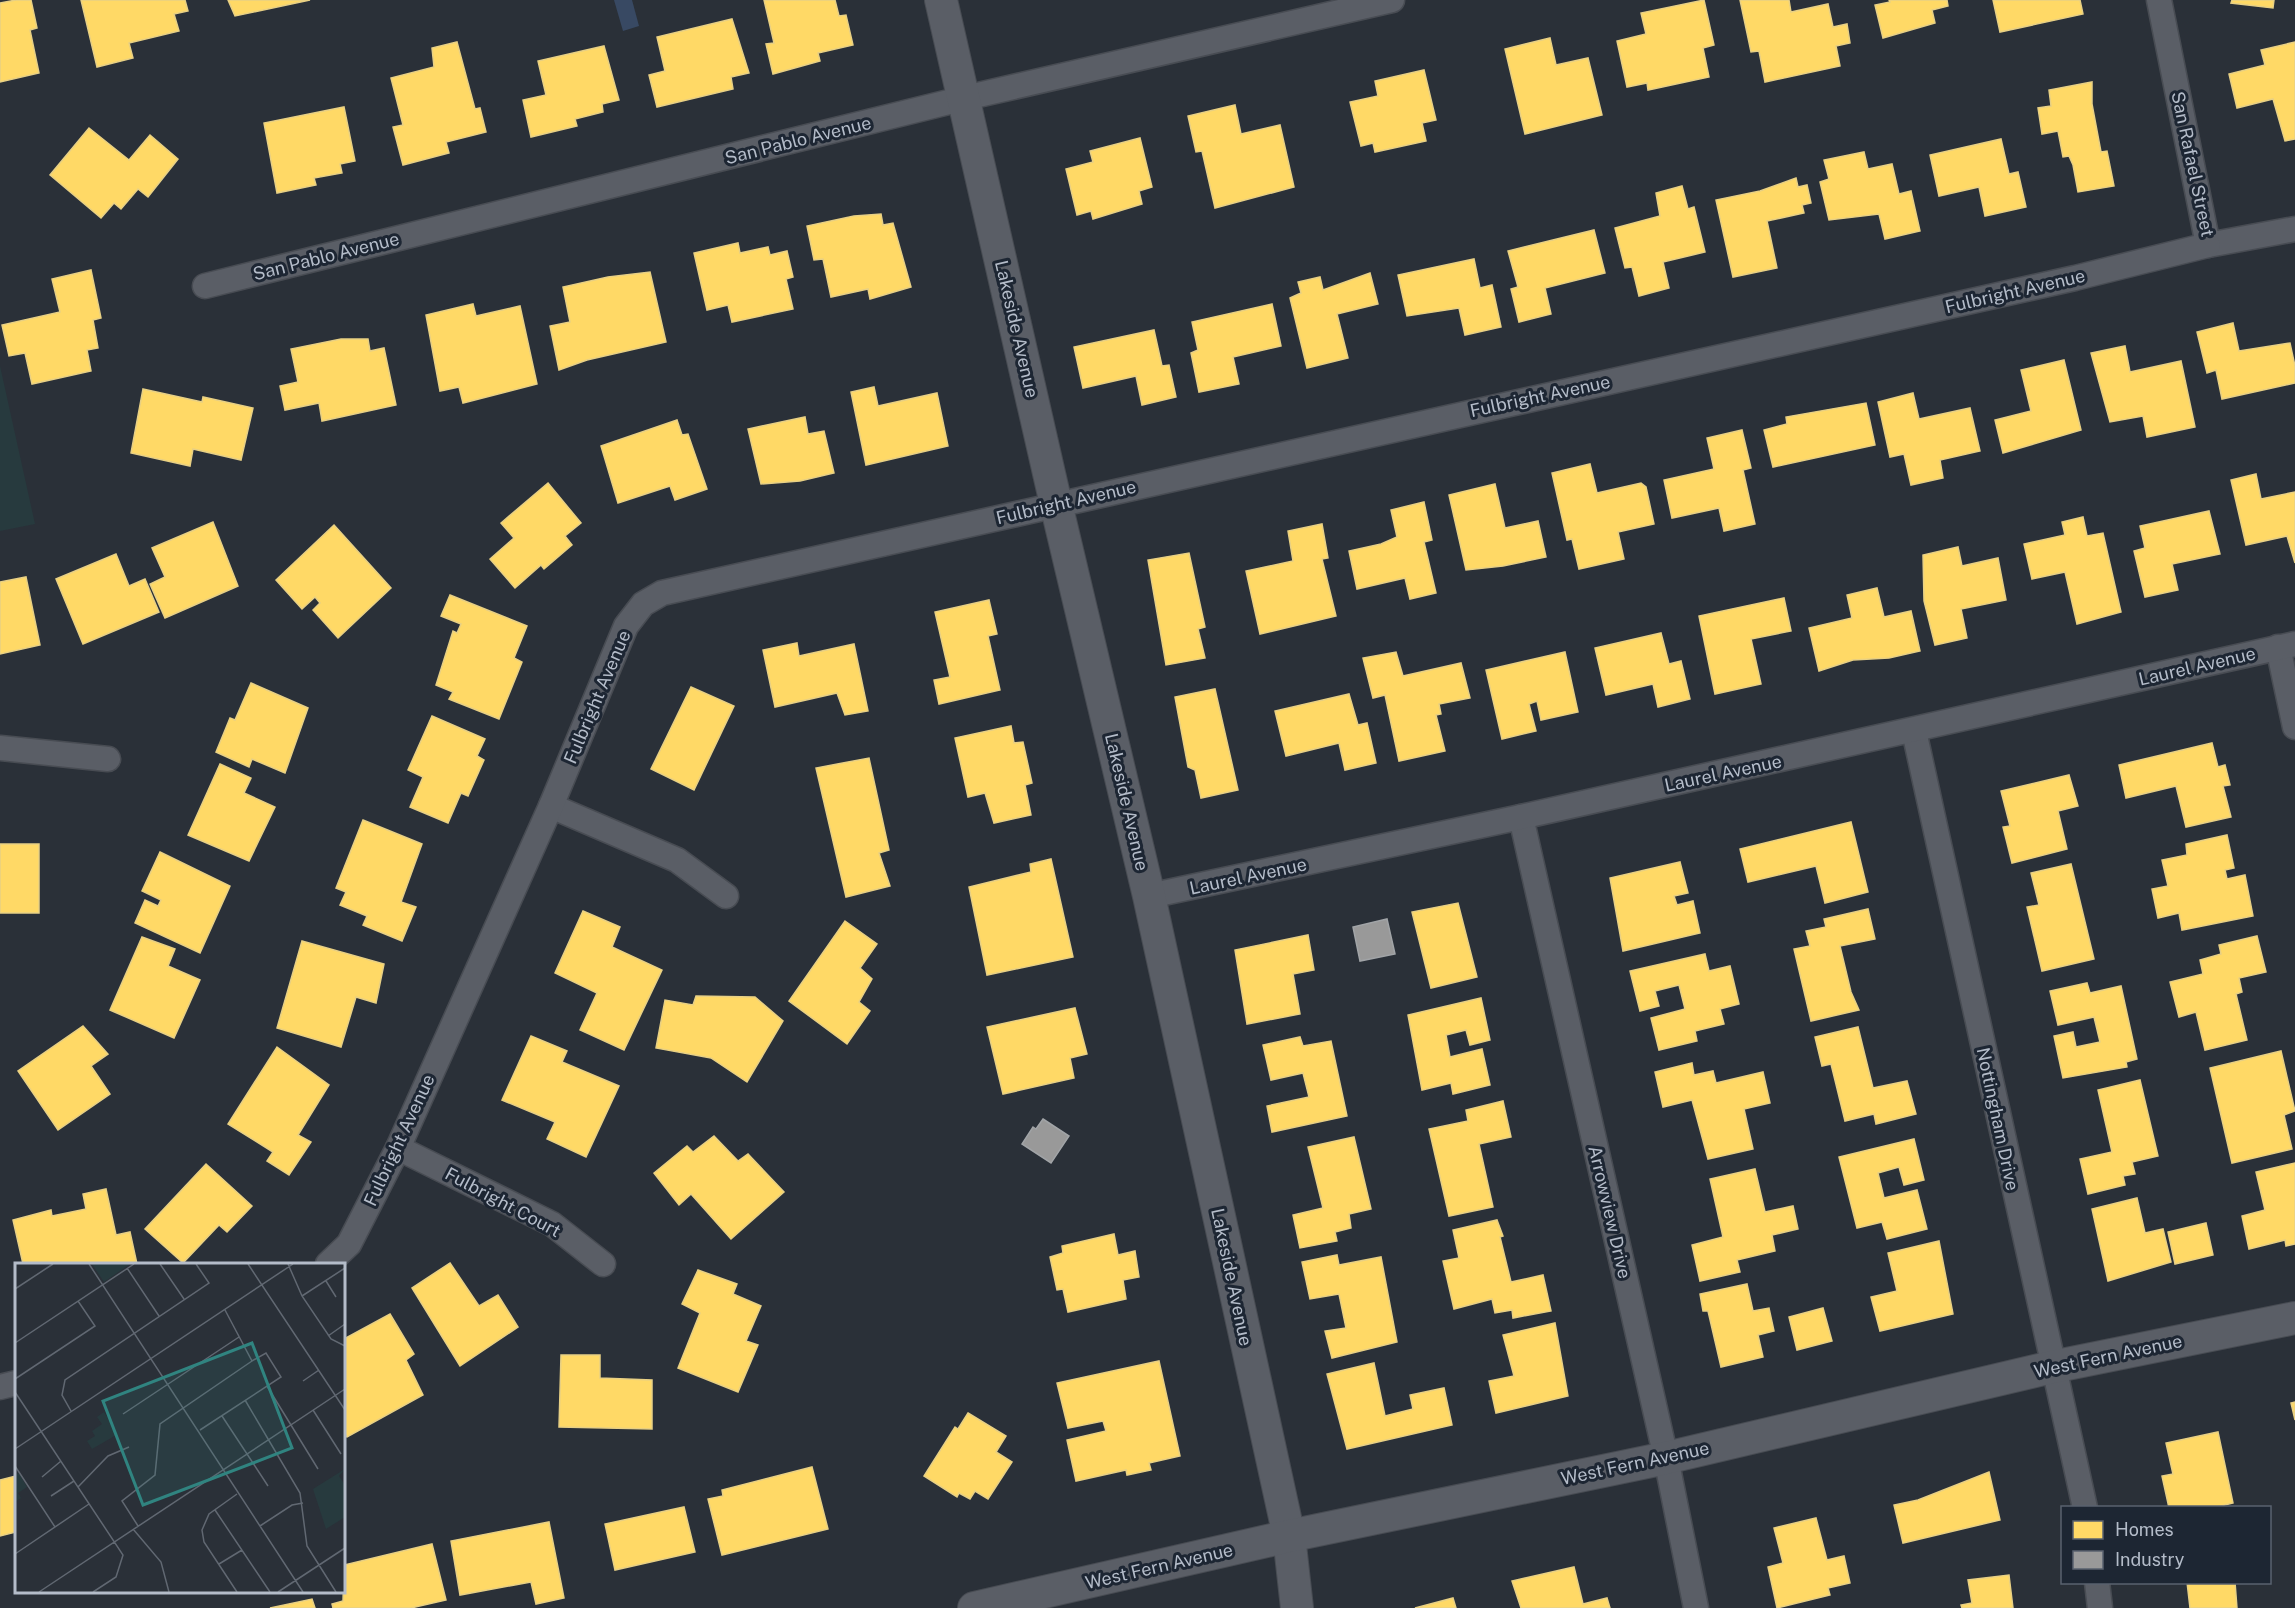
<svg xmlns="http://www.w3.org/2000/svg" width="2295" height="1608" font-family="'Public Sans',sans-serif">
	<rect width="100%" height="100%" fill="#2a3038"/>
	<!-- green -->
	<polygon fill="#273a3e" points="0,366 35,524 0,531"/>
	<!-- water -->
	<polygon fill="#384963" points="614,0 632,0 639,26 623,31"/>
	<!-- homes -->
	<g fill="#ffd966" stroke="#e8d084" stroke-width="1.5">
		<polygon points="16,0 31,0 37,28 30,30 39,73 0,82 0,3"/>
		<polygon points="81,0 185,0 188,11 174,14 179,31 129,43 133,58 97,67"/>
		<polygon points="228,0 310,0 235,16"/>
		<polygon points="764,0 835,0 839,16 846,15 853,45 818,53 820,61 773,74 766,44 774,43"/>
		<polygon points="1704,0 1714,45 1703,48 1709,77 1648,90 1647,83 1627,87 1617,41 1646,34 1641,13"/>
		<polygon points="1740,0 1789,0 1791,12 1828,4 1833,27 1847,24 1850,43 1836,46 1840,66 1765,82 1759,51 1751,52"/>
		<polygon points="1889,0 1947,0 1948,6 1932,10 1935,23 1883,38 1875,5 1890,2"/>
		<polygon points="1993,0 2080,0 2083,14 2000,32"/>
		<polygon points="2232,0 2274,0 2273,8 2231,3"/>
		<polygon points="732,19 749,73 731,77 733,89 657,107 649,75 665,71 657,37"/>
		<polygon points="1550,38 1556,65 1588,58 1602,115 1525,134 1505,49"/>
		<polygon points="457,42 475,109 480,108 486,132 446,142 449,153 403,165 393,127 403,125 391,78 434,67 432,48"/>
		<polygon points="2295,42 2295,139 2285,141 2273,99 2237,108 2229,74 2265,65 2261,50"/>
		<polygon points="604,46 619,100 602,104 603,112 575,119 577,126 531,137 523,100 546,95 538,61"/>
		<polygon points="1424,70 1436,120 1422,123 1426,141 1375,152 1373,143 1361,146 1350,102 1378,96 1375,81"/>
		<polygon points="2092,82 2092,104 2101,152 2107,151 2114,186 2078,192 2073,165 2069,156 2063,157 2058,131 2042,134 2038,108 2051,106 2049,90"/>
		<polygon points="1235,105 1241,134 1280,125 1294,187 1215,208 1202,151 1196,152 1188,116"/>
		<polygon points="344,107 355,161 340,164 342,173 314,178 316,185 277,193 264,123"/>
		<polygon points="89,128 129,160 150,135 178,159 148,197 138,189 121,209 114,203 101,218 50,175"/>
		<polygon points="1140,138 1152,187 1139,191 1142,204 1093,219 1091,211 1077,215 1066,169 1093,162 1090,151"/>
		<polygon points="2001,139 2009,174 2018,172 2026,207 1985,216 1979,187 1939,196 1930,155"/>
		<polygon points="1864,152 1868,169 1892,164 1899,194 1911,191 1920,231 1885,239 1879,214 1829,220 1820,182 1829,179 1824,160"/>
		<polygon points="1796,178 1798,187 1807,185 1811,203 1802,205 1804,213 1767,221 1777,268 1733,277 1716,200 1760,191"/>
		<polygon points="1682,186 1688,209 1694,207 1705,252 1663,262 1669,288 1639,296 1632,267 1625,268 1615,228 1660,216 1656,193"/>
		<polygon points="881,214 883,225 893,223 911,287 870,299 868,289 831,297 823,259 814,260 807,226 854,216"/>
		<polygon points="1594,230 1605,273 1545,288 1551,314 1519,322 1511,289 1518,287 1508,251"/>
		<polygon points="738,243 740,253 768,247 770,255 787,251 793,277 786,279 793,309 732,322 728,305 707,310 694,253"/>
		<polygon points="1474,259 1480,288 1492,285 1501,327 1465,335 1459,308 1407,316 1398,275"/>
		<polygon points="91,270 101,318 93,320 98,348 87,350 91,371 32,384 25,353 9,356 2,325 60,312 52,279"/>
		<polygon points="650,272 666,342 587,360 559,370 550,326 570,322 563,287 608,277"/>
		<polygon points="1370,273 1378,304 1337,314 1348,358 1307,368 1290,298 1301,293 1298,282 1320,277 1323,290"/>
		<polygon points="473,304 476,316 520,306 537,384 463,403 459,387 440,391 426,315"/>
		<polygon points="1272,304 1281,346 1233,357 1239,384 1199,392 1191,353 1198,350 1192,322"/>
		<polygon points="2233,323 2239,351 2290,343 2295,366 2295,383 2222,399 2216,370 2207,373 2197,332"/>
		<polygon points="1154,330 1162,366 1169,365 1176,397 1142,405 1136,376 1083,388 1074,347"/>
		<polygon points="341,339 368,339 370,351 384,348 396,405 322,421 319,403 285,410 280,386 298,382 291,349"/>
		<polygon points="2125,346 2130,372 2181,361 2195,427 2147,437 2143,416 2110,422 2091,353"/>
		<polygon points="2064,360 2081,430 2003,453 1995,420 2031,411 2021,370"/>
		<polygon points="874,387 878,406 937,393 948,446 866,465 851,392"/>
		<polygon points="143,389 202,402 203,397 253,408 241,460 193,449 190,466 131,453"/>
		<polygon points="1913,393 1919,419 1970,408 1980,451 1940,460 1943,478 1911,485 1904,454 1890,457 1878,402"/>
		<polygon points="1866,403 1875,445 1773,467 1764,430 1787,424 1786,417"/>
		<polygon points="805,417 808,434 824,431 834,473 800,481 761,484 748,429"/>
		<polygon points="677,420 682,435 688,434 707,489 675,500 670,486 618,503 601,446"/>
		<polygon points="1742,430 1751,468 1743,470 1755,524 1724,531 1719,508 1672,518 1664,480 1714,469 1707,438"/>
		<polygon points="1590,464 1597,493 1641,483 1646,487 1654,524 1618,532 1624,559 1579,569 1572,539 1567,540 1552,473"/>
		<polygon points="2256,474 2261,499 2295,492 2295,563 2287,536 2246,545 2231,480"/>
		<polygon points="548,483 581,523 565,536 572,545 544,569 541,565 515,588 490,559 514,538 501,523"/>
		<polygon points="1495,484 1505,528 1538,521 1546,557 1503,566 1466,570 1449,495"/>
		<polygon points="1424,502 1432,540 1424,542 1436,593 1410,599 1405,578 1357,589 1349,551 1381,544 1397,537 1391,510"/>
		<polygon points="2209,511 2220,554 2172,564 2178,590 2145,597 2134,551 2145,548 2140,526"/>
		<polygon points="2083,517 2087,536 2103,533 2121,612 2077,624 2065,572 2032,579 2024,544 2065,535 2062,522"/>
		<polygon points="213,522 238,586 165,618 150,584 165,577 152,548"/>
		<polygon points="1322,524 1328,558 1322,559 1336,616 1260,634 1246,571 1293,561 1288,531"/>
		<polygon points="334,525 391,588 338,638 313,610 320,603 315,597 302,609 276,580"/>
		<polygon points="1958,547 1962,566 1998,558 2006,600 1961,609 1967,638 1935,645 1924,601 1923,555"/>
		<polygon points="1189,553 1205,627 1198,629 1205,658 1166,665 1148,560"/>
		<polygon points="116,554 129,586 145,579 159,612 83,644 56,579"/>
		<polygon points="26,577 40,645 0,654 0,582"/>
		<polygon points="1877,588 1884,617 1911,611 1920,651 1889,658 1853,660 1819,671 1809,628 1852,618 1847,595"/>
		<polygon points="450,595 527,626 514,658 522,662 499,719 449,699 453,692 436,685 453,631 457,633 461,624 441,616"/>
		<polygon points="1784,598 1791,631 1751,639 1761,684 1715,694 1699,616"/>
		<polygon points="989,600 997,634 988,636 1000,690 939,704 934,680 950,677 935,612"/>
		<polygon points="1661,633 1669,664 1681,661 1690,699 1658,707 1653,684 1606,695 1595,648"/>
		<polygon points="797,643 799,656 854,644 868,711 845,715 837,693 775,707 763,650"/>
		<polygon points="1396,652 1403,676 1461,663 1470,698 1439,704 1441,714 1436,715 1445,751 1399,761 1385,695 1373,698 1363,658"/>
		<polygon points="1565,652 1578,712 1541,720 1537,701 1529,704 1536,731 1502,739 1486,670"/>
		<polygon points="251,683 308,708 285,773 252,759 249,767 216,752 230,718 235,720"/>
		<polygon points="691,687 734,706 694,790 651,769"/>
		<polygon points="1215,689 1238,790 1201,798 1195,770 1188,767 1175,697"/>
		<polygon points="1349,694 1358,725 1367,723 1376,763 1345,770 1339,743 1286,756 1275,711"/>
		<polygon points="432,716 485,739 477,756 484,760 468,796 461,793 448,823 410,807 423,777 408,770"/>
		<polygon points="1011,726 1014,743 1023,742 1032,783 1025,785 1031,815 994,823 985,793 968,797 955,738"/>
		<polygon points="2212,743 2218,767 2225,765 2230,785 2223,786 2231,817 2186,827 2176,786 2126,798 2119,765"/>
		<polygon points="869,758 889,850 879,853 890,886 846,897 816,768"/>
		<polygon points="220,764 251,778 244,793 275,807 249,861 188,835"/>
		<polygon points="2069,775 2078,806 2058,811 2067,849 2012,863 2003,827 2010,826 2001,791"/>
		<polygon points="363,820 422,844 401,902 416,907 402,941 363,925 367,916 340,905 346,892 336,888"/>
		<polygon points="1851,822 1868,892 1825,903 1816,866 1748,882 1740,849"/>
		<polygon points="2227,835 2234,868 2225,870 2227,879 2245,875 2253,916 2182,930 2179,913 2158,918 2152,889 2168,886 2162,860 2187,855 2186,844"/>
		<rect x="0" y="844" width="39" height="69"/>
		<polygon points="160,852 230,886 200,953 135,923 145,900 158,906 161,900 142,891"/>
		<polygon points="1051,859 1073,957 987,975 969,887 1031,872 1030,864"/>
		<polygon points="1680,862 1688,893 1674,896 1677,905 1693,901 1700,933 1623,951 1610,878"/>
		<polygon points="2071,864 2094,959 2042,971 2027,907 2039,905 2031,873"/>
		<polygon points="1458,903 1477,977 1431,988 1412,912"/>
		<polygon points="1868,909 1875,939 1840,946 1851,992 1859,1010 1811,1021 1794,949 1810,946 1806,931 1826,927 1824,919"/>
		<polygon points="583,911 620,927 612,947 662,970 624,1050 580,1030 597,993 555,973"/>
		<polygon points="845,921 877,944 860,968 872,979 859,1002 870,1011 847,1044 789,1001"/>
		<polygon points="1308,935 1314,970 1293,974 1300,1014 1247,1024 1235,950"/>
		<polygon points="2257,936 2266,972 2239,978 2242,992 2236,994 2247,1040 2205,1050 2196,1012 2179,1017 2170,982 2203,974 2200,960 2221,954 2219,945"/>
		<polygon points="142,937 175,949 168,966 200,980 174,1038 110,1010"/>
		<polygon points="302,941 384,964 376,1003 356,997 341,1047 277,1028"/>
		<polygon points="1705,954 1709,971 1730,966 1739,1004 1720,1009 1724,1024 1695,1031 1697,1041 1659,1050 1651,1018 1685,1009 1679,985 1655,991 1659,1006 1640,1011 1630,971"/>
		<polygon points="2087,983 2090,993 2121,986 2137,1059 2126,1062 2127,1067 2063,1078 2054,1036 2073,1032 2076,1047 2100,1042 2094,1017 2058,1025 2050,991"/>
		<polygon points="696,996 755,997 783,1021 747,1082 711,1058 656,1048 665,1000 693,1005"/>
		<polygon points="1481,998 1490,1040 1470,1045 1466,1030 1446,1035 1450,1057 1482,1049 1490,1085 1453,1094 1451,1083 1422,1090 1408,1015"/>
		<polygon points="1075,1008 1087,1054 1070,1058 1074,1078 1003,1094 987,1027"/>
		<polygon points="83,1026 108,1054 91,1066 110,1094 58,1130 18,1071"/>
		<polygon points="1858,1027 1873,1088 1907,1081 1916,1114 1876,1124 1874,1114 1845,1121 1831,1064 1822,1066 1815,1037"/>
		<polygon points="531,1036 567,1051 562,1062 619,1086 586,1157 547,1139 555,1122 502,1100"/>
		<polygon points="1300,1037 1303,1046 1331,1041 1347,1116 1272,1132 1267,1106 1309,1097 1303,1073 1271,1080 1263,1045"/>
		<polygon points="277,1047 329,1085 298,1135 311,1142 289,1175 267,1161 273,1152 228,1124"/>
		<polygon points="2281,1051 2295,1111 2284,1115 2292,1149 2232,1163 2210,1068"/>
		<polygon points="1692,1063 1694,1075 1713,1071 1716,1083 1763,1072 1770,1103 1744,1109 1753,1149 1708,1159 1692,1100 1663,1107 1655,1072"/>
		<polygon points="2140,1080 2158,1156 2132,1162 2135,1174 2123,1176 2125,1185 2088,1194 2080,1159 2112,1152 2098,1090"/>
		<polygon points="1503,1101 1511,1137 1479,1144 1493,1207 1449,1216 1429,1129 1468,1121 1466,1110"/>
		<polygon points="714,1136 738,1161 748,1154 784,1192 731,1239 691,1194 679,1205 654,1173 687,1146 693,1152"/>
		<polygon points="1354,1137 1371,1209 1349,1214 1351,1228 1335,1232 1337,1241 1300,1248 1293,1215 1323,1208 1308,1147"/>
		<polygon points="1914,1139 1924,1180 1904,1185 1899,1167 1878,1173 1884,1198 1917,1190 1927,1229 1887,1239 1882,1222 1857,1228 1839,1157"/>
		<polygon points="2295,1163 2295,1244 2286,1246 2285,1240 2249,1249 2242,1216 2265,1210 2256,1172"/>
		<polygon points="206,1164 252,1206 227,1232 219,1225 183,1263 145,1229"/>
		<polygon points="1755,1169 1765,1212 1793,1206 1798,1229 1772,1235 1775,1251 1737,1260 1740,1272 1700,1281 1692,1245 1723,1237 1710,1179"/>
		<polygon points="106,1189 116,1235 130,1232 137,1264 23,1264 13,1220 51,1210 52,1216 86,1209 83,1194"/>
		<polygon points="2137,1198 2145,1233 2163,1229 2171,1262 2108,1281 2092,1209"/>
		<polygon points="1497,1220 1503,1236 1500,1237 1511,1282 1543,1275 1551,1311 1513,1318 1512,1310 1495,1313 1492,1299 1454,1309 1443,1261 1459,1258 1453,1230"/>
		<polygon points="2206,1223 2213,1255 2175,1264 2168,1232"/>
		<polygon points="1114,1234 1118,1255 1135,1251 1139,1277 1123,1280 1126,1299 1068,1312 1063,1289 1057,1290 1050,1257 1063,1253 1062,1246"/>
		<polygon points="1939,1241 1953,1314 1880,1331 1871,1297 1897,1291 1888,1253"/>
		<polygon points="1337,1255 1339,1265 1381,1257 1397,1342 1332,1358 1325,1331 1346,1328 1339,1294 1310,1299 1302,1262"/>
		<polygon points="450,1263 479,1306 498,1295 518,1327 460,1366 412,1288"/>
		<polygon points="698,1270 737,1284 733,1294 761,1306 746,1341 758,1345 738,1392 678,1368 700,1313 682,1304"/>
		<polygon points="1747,1284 1753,1311 1769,1308 1774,1331 1758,1335 1763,1357 1721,1367 1708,1311 1703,1311 1700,1294"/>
		<polygon points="1823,1308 1832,1341 1797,1350 1789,1317"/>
		<polygon points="390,1314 414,1354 406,1360 423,1395 347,1437 344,1431 344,1339"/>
		<polygon points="1555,1323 1568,1396 1496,1413 1489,1381 1514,1376 1503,1335"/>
		<polygon points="561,1355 600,1355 600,1378 652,1380 652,1429 559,1427"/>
		<polygon points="1159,1361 1180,1456 1149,1463 1151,1470 1127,1475 1126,1470 1076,1481 1067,1440 1106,1431 1103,1421 1068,1428 1057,1383"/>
		<polygon points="1374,1363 1385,1416 1413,1409 1410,1395 1444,1388 1452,1425 1347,1449 1327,1374"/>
		<polygon points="2295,1402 2295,1420 2291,1403"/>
		<polygon points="968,1413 1006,1436 996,1452 1012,1462 988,1499 975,1491 970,1499 959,1493 957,1497 924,1476 955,1427 958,1429"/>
		<polygon points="2218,1432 2233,1503 2213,1508 2169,1508 2162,1476 2173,1474 2166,1443"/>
		<polygon points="812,1467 828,1529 722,1555 708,1499 723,1496 722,1490"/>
		<polygon points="1989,1472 2000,1520 1903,1543 1894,1505 1918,1500"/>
		<polygon points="16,1476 16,1532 0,1536 0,1480"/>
		<polygon points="684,1507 695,1552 615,1570 605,1524"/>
		<polygon points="1816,1518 1827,1560 1844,1556 1850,1583 1828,1588 1830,1595 1777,1608 1768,1567 1783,1563 1774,1528"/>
		<polygon points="549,1522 564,1598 536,1604 531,1582 460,1595 451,1541"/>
		<polygon points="432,1544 446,1600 411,1608 333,1608 332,1604 343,1601 344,1565"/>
		<polygon points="1574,1567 1583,1604 1607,1598 1610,1608 1521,1608 1512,1581"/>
		<polygon points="2009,1575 2013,1608 1962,1608 1961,1605 1972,1603 1968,1580"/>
		<polygon points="2187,1582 2235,1582 2237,1608 2190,1608"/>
		<polygon points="1453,1598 1456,1608 1415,1608"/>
		<polygon points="312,1599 315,1608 270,1608"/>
	</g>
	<!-- industry -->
	<g fill="#999" stroke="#a1a4a7" stroke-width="1.5">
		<polygon points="1387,919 1395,954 1360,961 1353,927"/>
		<polygon points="1043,1119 1069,1136 1051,1163 1022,1144 1033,1127 1036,1129"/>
	</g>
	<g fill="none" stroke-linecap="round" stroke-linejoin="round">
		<!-- minor casing -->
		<g stroke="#484c53" stroke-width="27">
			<g id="minor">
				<polyline points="2159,0 2208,245 2295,229"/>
				<polyline points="205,286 965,98 1392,0"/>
				<polyline points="2278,647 2295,727"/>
				<polyline points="1914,731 2085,1508"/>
				<polyline points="0,748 108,759"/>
				<polyline points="551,806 677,860 726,896"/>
				<polyline points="1521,817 1666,1458 1696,1608"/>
				<polyline points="1149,896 1521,817 2295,644"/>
				<polyline points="398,1148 552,1224 603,1264"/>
				<polyline points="328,1264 349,1244 398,1148 551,806 626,626 643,604 662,593 2075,278 2208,245"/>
				<polyline points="0,1387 16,1383"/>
				<polyline points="2097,1582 2100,1608"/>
			</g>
		</g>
		<!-- tertiary casing -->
		<g stroke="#484c53" stroke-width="34">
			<g id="tertiary">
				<polyline points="941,0 1056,504 1149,896 1289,1536 1297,1608"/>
				<polyline points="974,1608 1289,1536 1666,1458 2052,1367 2295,1318"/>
			</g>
		</g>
		<!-- minor -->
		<use href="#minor" stroke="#5a5e66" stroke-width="24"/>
		<!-- tertiary -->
		<use href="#tertiary" stroke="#5a5e66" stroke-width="32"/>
	</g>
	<g text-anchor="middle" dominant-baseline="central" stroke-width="6" stroke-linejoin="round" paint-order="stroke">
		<!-- street labels -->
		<g font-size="18" fill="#b4bcc9" stroke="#1d2633">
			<text transform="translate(798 140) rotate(-14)">San Pablo Avenue</text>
			<text transform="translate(2193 164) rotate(78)">San Rafael Street</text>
			<text transform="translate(326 256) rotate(-14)">San Pablo Avenue</text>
			<text transform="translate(2015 291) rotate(-13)">Fulbright Avenue</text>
			<text transform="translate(1017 329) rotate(77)">Lakeside Avenue</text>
			<text transform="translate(1540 396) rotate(-12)">Fulbright Avenue</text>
			<text transform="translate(1066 502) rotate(-13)">Fulbright Avenue</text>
			<text transform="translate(2197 666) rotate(-13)">Laurel Avenue</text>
			<text transform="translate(597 697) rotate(-67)">Fulbright Avenue</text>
			<text transform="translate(1723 773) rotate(-12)">Laurel Avenue</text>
			<text transform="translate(1127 802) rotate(77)">Lakeside Avenue</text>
			<text transform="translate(1248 876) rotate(-12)">Laurel Avenue</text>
			<text transform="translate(1998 1119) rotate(78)">Nottingham Drive</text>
			<text transform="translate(399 1140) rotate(-65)">Fulbright Avenue</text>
			<text transform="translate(503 1202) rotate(28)">Fulbright Court</text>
			<text transform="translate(1610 1212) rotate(77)">Arrowview Drive</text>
			<text transform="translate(1232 1277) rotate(78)">Lakeside Avenue</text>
			<text transform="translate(2108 1356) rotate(-12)">West Fern Avenue</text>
			<text transform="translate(1635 1463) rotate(-12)">West Fern Avenue</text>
			<text transform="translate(1159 1566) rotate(-13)">West Fern Avenue</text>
		</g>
	</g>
	<!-- overview -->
	<g transform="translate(15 1263)">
		<rect width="330" height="330" fill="#2a3038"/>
		<path d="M77 1H115L89 19ZM89 149 103 171 77 186 72 178 80 173 77 168 87 161 82 154ZM330 206 324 213 330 222V254L311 266 298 226ZM4 210 12 224 3 230 6 235 0 239V212Z" fill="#273a3e"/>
		<path fill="none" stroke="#616872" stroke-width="1.5" d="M74 1 288 329M145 1 169 36M233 1 330 147M273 1 287 33 316 76 330 83M112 5 144 53M311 18 321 34M0 26 38 1M287 33 330 5M313 73 330 61M0 80 119 1M0 116 80 63 63 38M288 118 304 107M252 123 303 206M0 129 108 292 101 314 78 329M230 137 285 230 292 283 321 329M298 147 326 191M56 148 47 132 50 117 194 20 181 1M108 151 224 74M207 153 253 223M185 167 266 114 251 90 237 98 210 47M0 186 278 1M0 203 40 264M27 214 46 198M63 224 93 193 114 184M222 231 194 251 187 267 189 279 222 329M36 233 59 218M200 247 255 329M123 263 107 238 140 212 145 161 237 98M245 263 277 242 288 240M118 266 146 299 154 329M0 291 74 241M204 301 227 287M24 329 330 126M263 329 330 285"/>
		<path fill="#308480" fill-opacity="0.15" stroke="#308480" stroke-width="3" d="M237 80 277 185 128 242 88 138Z"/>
		<rect width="330" height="330" fill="none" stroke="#b4bcc9" stroke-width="3"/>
	</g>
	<!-- legend -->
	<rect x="2061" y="1506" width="210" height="78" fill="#1d2633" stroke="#59626f" stroke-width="1.5"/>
	<rect x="2073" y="1521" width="30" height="18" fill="#ffd966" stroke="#59626f" stroke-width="1.5"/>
	<text x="2115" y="1536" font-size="18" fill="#b4bcc9">Homes</text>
	<rect x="2073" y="1551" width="30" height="18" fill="#999999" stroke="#59626f" stroke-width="1.5"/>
	<text x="2115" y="1566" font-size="18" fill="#b4bcc9">Industry</text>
</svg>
